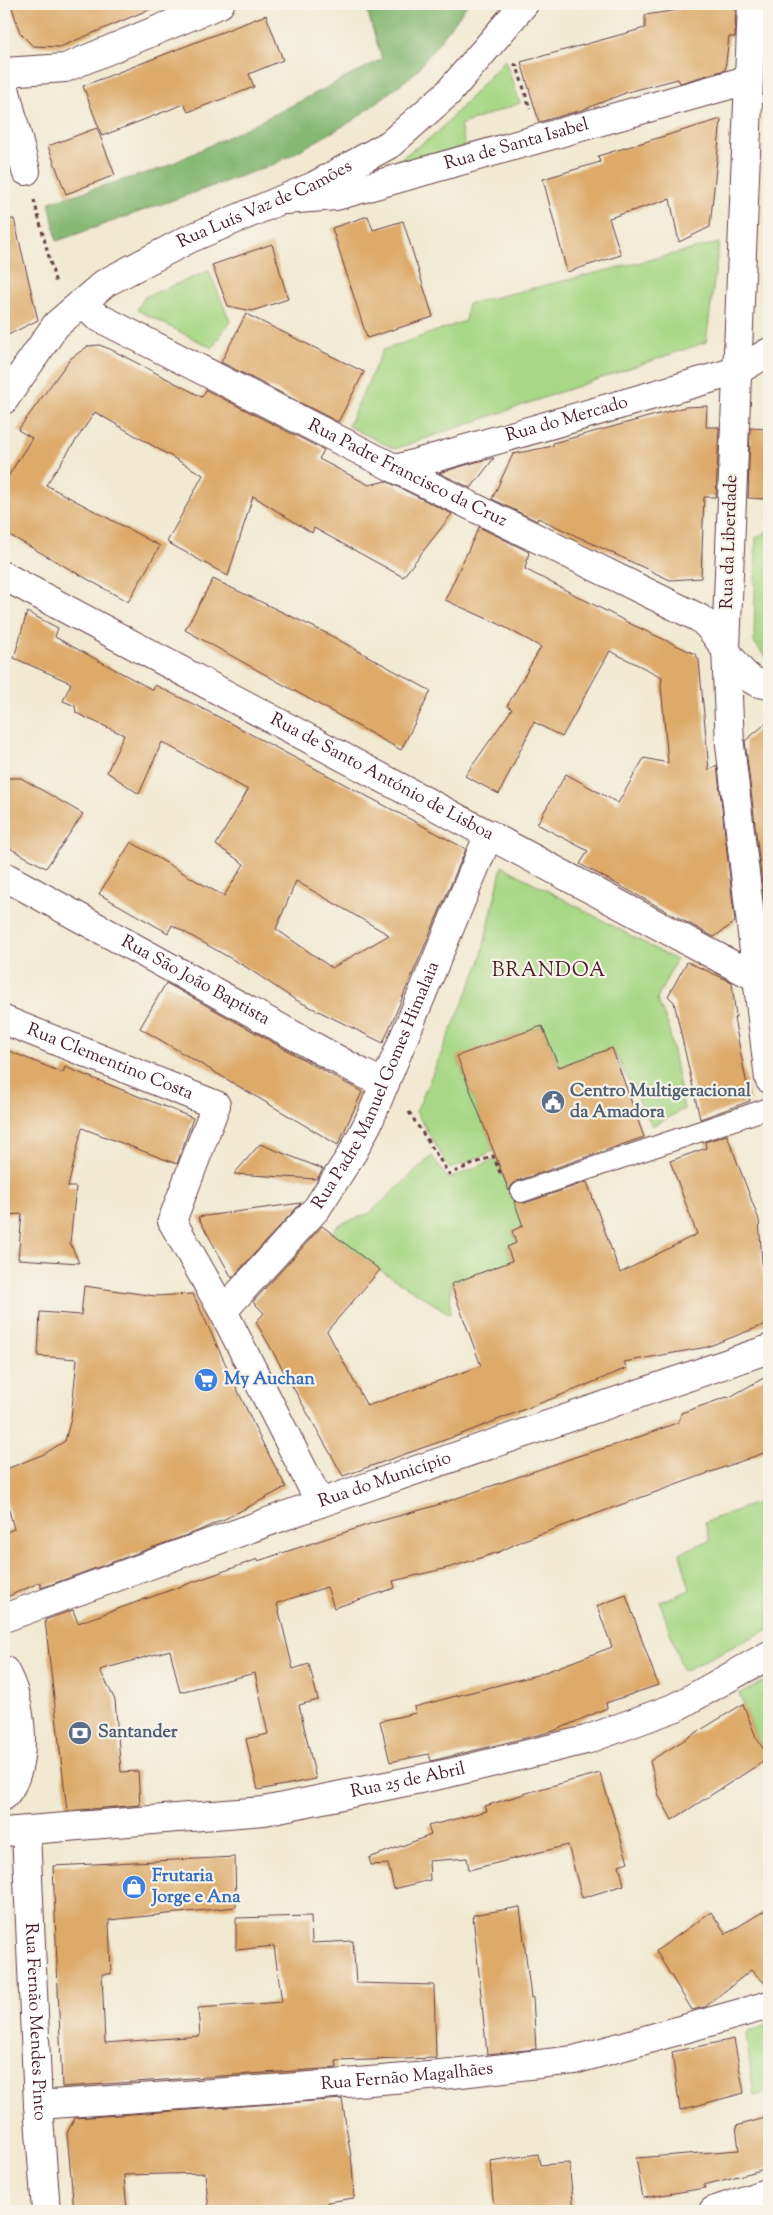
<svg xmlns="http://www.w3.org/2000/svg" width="773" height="2215" font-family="'Sorts Mill Goudy',serif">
	<rect width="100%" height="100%" fill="#f7f3e8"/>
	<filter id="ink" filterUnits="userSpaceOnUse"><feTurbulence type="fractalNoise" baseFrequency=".02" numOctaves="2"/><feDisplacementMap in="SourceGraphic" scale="10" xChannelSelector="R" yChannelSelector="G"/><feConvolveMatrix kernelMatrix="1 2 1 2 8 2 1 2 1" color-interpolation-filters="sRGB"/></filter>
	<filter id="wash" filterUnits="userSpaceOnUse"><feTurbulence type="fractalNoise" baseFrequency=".0096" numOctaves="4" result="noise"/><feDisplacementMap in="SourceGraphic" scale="20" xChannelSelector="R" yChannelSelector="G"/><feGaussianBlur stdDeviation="1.12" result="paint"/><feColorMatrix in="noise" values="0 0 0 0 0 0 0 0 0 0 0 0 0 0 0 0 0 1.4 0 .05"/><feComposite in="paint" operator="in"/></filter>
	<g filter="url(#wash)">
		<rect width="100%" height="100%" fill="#f1e9d2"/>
		<!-- green -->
		<g fill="#a8d886" stroke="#797c58">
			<polygon points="505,60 520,103 460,125 465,146 374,177 437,133"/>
			<polygon points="719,243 706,342 395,449 348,426 383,350 465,321 468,304"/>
			<polygon points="209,271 230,321 212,348 137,310 145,297"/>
			<polygon points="769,530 769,655 764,655 754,642 756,538"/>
			<polygon points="502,866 676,960 657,999 668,1025 684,1109 652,1126 612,1048 559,1067 542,1026 457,1057 494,1151 450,1169 416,1112 480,963"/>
			<polygon points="432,1156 448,1179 496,1159 508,1188 521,1198 530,1223 512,1231 516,1243 507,1247 512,1261 451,1284 450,1314 380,1270 331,1233 340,1224 370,1213"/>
			<polygon points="759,1502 769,1558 769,1629 683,1671 660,1602 690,1590 680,1553 710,1540 705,1522"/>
			<polygon points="769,1679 769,1757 756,1737 739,1694"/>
			<polygon points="769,2024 769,2092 754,2096 746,2033"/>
		</g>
		<!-- forest -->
		<polygon fill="#86b873" stroke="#686c4f" points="365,4 468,4 416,72 354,120 275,164 57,241 49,202 163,168 281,111 382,59"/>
		<g id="blocks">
			<!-- building -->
			<g fill="#ddaa6a" fill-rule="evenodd">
				<polygon points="11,4 162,4 60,47 33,46 20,33"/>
				<polygon points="678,4 736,4 735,37 729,37 725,70 680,83 678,79 628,92 582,110 539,122 521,62 645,28 645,15 679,10"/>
				<polygon points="767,4 769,4 769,40 766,39"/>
				<polygon points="266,15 283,60 249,74 254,87 188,112 184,104 102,136 83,86"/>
				<polygon points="721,119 710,227 679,242 670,199 609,218 621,255 567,272 543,179 600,162 598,156"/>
				<polygon points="97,128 115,175 66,194 48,146"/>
				<polygon points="368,216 373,230 403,221 433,317 367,338 332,228"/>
				<polygon points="14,219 38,320 4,337 4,220"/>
				<polygon points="272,244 288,299 252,311 228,306 212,265"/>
				<polygon points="246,314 364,372 338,422 221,362"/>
				<polygon points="99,345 110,349 202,397 206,390 324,450 319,459 369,485 386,481 452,514 403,577 314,528 312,533 253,496 228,576 167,542 203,475 95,412 46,485 160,546 128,602 4,532 4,483 32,438 18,430 70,359 88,346"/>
				<polygon points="707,406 706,427 719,427 716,497 704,497 701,578 670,580 538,518 537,521 492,499 513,454 553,446 553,443 685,407"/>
				<polygon points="750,428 769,429 769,499 748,498"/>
				<polygon points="494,458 471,488 439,473 476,462"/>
				<polygon points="479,527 529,552 525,569 633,625 695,654 699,660 709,770 717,765 735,922 714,937 580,864 588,851 537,824 566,774 618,803 644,758 668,763 661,686 662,677 610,651 562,737 534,722 499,794 465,776 512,709 507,706 541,647 499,624 445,600"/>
				<polygon points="213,579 326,633 431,691 401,750 185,630"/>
				<path d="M27 612 58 628 55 637 153 690 155 685 211 713 466 849 383 1043 294 999 246 967 172 925 168 933 99 894 131 842 195 880 224 896 244 864 216 845 248 790 162 742 139 794 107 772 124 735 76 713 75 706 63 701 71 683 14 658ZM296 881 389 935 332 968 276 929Z"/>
				<polygon points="769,721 769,896 764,900 745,741"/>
				<polygon points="4,778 21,778 83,814 46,868 4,845"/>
				<polygon points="687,962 732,982 736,1017 734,1018 750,1101 700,1119 674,1002 668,996"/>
				<polygon points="166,983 362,1092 338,1145 140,1028"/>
				<polygon points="542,1026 559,1067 612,1048 644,1137 517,1181 512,1185 509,1191 457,1056"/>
				<polygon points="4,1049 63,1073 65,1067 193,1118 177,1164 82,1128 68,1187 76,1187 70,1243 79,1263 18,1259 22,1214 4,1215"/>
				<polygon points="727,1135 759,1220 763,1276 769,1300 769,1323 707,1347 624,1362 627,1368 584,1386 459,1435 343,1476 256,1322 264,1313 253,1302 322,1226 380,1270 327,1331 367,1406 481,1366 451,1284 512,1261 507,1247 516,1243 512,1231 523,1226 514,1201 525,1203 587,1182 620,1273 697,1234 670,1161 706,1148 705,1142"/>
				<polygon points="260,1144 323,1169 317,1179 234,1174"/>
				<polygon points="301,1203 232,1278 198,1217"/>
				<polygon points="84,1286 155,1296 193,1294 259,1436 286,1487 231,1516 198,1531 41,1588 41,1582 4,1598 4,1533 14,1529 4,1491 4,1470 44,1454 65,1441 71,1418 77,1359 38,1356 40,1312 81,1315"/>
				<polygon points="769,1375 769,1451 524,1540 499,1552 451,1567 393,1581 395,1588 334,1608 327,1587 277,1603 293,1669 309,1664 318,1700 299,1705 316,1779 258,1790 246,1739 268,1734 255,1673 180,1692 170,1650 100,1670 115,1700 121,1772 138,1771 140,1805 67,1811 45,1620 73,1610 78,1623 258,1559 258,1561 373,1523 431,1507 578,1456 628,1441 679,1422 681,1413 727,1397 728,1398"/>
				<polygon points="626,1595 658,1685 606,1703 607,1708 554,1731 431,1761 429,1754 390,1762 380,1721 416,1713 414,1707 537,1675 612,1647 597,1606"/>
				<polygon points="743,1704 756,1737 769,1758 672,1820 659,1796 650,1761"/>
				<polygon points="600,1773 628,1862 619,1865 624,1885 582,1898 568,1845 469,1870 467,1858 429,1861 430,1880 394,1889 388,1864 371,1865 369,1858 431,1835 428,1826 487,1811 485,1806 540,1789"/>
				<polygon points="235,1857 236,1907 109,1920 111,1974 102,1974 105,2043 200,2036 198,2008 282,2002 274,1946 236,1950 236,1918 311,1916 312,1943 353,1941 356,1983 434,1985 436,2058 336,2061 337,2068 62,2087 53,1866"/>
				<polygon points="520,1907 531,1998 533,1997 536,2049 487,2054 473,1915"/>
				<polygon points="769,1908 769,1987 751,1970 705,2007 692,2010 656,1951 711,1912 726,1934"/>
				<polygon points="734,2039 744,2093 680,2110 672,2052"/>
				<polygon points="342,2099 352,2164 354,2198 328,2202 329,2211 209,2211 205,2173 124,2175 127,2211 74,2211 67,2133 75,2118"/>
				<polygon points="769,2117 769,2168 704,2185 705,2188 643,2198 636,2158 739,2150 736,2126"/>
				<polygon points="538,2154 540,2165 569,2163 574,2211 494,2211 490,2161"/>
			</g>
		</g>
	</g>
	<g filter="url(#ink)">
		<use href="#blocks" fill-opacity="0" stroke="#633d44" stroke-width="1"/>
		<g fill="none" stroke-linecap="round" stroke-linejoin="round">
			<!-- pedestrian casing -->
			<g stroke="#633d44" stroke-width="22">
				<polyline id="pedestrian" points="521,1192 769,1108"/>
			</g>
			<!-- minor casing -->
			<g stroke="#633d44" stroke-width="30">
				<g id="minor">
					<polyline points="752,4 726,648 730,745 769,1079"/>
					<polyline points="4,72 65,68 220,4"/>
					<polyline points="4,84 26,171"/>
					<path id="s1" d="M285 200 336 196 747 80"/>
					<path id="s2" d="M82 303 96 316 396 469 699 618C725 636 737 687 769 684"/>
					<path id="s3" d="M396 469 737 371 769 352"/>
					<path id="s4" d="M4 576 759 979"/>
					<path id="s5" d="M4 876 362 1073 385 1084"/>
					<path id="s6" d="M4 1020 216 1105 172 1221 223 1311 320 1503"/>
					<path id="s7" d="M223 1311 317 1208 353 1152 369 1121 489 834"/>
					<path id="s8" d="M4 1618 320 1503 769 1349"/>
					<path d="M4 1670C23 1702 30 1767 4 1796"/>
					<path id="s9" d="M4 1832 264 1811 449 1773 586 1740 676 1707 769 1655"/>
					<path id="s10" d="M26 1832 38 2105 46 2211"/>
					<path id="s11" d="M38 2105 299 2087 452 2074 574 2060 769 2005"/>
					<polyline points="713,2211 769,2192"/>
				</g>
			</g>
			<!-- tertiary casing -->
			<g stroke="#633d44" stroke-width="30">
				<g id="tertiary">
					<path id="s12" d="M4 400 56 325 105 283 189 239 314 186 390 144 448 93 524 4"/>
				</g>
			</g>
			<!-- path -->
			<g stroke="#633d44" stroke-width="3" stroke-dasharray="4 4" stroke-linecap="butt">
				<polyline points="514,64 517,66 530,109"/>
				<polyline points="34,200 56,284"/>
				<polyline points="409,1112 449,1174 493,1156 501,1175"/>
			</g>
			<!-- pedestrian -->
			<use href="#pedestrian" stroke="#fff" stroke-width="20"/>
			<!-- minor -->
			<use href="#minor" stroke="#fff" stroke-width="28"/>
			<!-- tertiary -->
			<use href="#tertiary" stroke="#fff" stroke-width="28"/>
		</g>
	</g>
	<!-- icons -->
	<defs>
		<g id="civic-disc" transform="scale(1.25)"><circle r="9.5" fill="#5c6f8a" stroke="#f7f3e8"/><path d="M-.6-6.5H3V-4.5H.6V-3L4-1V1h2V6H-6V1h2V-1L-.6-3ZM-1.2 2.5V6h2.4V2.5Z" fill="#fff"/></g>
		<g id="supermarket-disc" transform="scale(1.25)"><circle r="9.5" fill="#3f7fe0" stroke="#f7f3e8"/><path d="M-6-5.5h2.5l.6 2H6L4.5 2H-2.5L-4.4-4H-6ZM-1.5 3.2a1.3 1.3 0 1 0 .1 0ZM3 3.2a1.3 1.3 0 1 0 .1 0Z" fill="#fff"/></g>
		<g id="bank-disc" transform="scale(1.25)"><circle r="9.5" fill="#5c6f8a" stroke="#f7f3e8"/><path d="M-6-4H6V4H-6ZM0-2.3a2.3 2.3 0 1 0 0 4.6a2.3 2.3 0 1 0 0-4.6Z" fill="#fff"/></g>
		<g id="shop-disc" transform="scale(1.25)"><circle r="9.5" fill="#3f7fe0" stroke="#f7f3e8"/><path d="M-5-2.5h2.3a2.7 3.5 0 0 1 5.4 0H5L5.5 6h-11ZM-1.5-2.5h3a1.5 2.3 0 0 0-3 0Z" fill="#fff"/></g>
	</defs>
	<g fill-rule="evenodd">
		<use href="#civic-disc" x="553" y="1102"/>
		<use href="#supermarket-disc" x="206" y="1380"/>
		<use href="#bank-disc" x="80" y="1733"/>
		<use href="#shop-disc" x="134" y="1887"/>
	</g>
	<g text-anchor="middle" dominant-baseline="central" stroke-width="4.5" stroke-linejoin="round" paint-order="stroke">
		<!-- street labels -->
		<g font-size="18" fill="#4a1f2b" stroke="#f7f3e8">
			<text stroke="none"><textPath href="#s1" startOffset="239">Rua de Santa Isabel</textPath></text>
			<text stroke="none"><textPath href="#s12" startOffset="334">Rua Luís Vaz de Camões</textPath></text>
			<text stroke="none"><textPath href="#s3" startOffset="178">Rua do Mercado</textPath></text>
			<text stroke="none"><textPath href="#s2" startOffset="368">Rua Padre Francisco da Cruz</textPath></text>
			<text transform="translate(730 542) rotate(-88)">Rua da Liberdade</text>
			<text stroke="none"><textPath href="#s4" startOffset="428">Rua de Santo António de Lisboa</textPath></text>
			<text stroke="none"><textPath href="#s5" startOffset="218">Rua São João Baptista</textPath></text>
			<text stroke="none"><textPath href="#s6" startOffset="114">Rua Clementino Costa</textPath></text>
			<text stroke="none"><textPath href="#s7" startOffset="276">Rua Padre Manuel Gomes Himalaia</textPath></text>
			<text stroke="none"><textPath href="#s8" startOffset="405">Rua do Município</textPath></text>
			<text stroke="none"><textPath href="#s9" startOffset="408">Rua 25 de Abril</textPath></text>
			<text stroke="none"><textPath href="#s10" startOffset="190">Rua Fernão Mendes Pinto</textPath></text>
			<text stroke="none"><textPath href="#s11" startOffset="370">Rua Fernão Magalhães</textPath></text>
		</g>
		<!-- service labels -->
		<g font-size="18" font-weight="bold" fill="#4e5e75" stroke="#f7f3e8" text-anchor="start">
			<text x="570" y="1092">Centro Multigeracional<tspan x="570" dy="21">da Amadora</tspan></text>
			<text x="98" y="1733">Santander</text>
		</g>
		<!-- shop labels -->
		<g font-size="18" font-weight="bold" fill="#366cbe" stroke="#f7f3e8" text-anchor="start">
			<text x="224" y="1380">My Auchan</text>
			<text x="152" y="1877">Frutaria<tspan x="152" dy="21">Jorge e Ana</tspan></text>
		</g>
		<!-- quarter labels -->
		<g font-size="20" letter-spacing="1" fill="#4a1f2b" stroke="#f7f3e8">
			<text x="549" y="971">BRANDOA</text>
		</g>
	</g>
	<!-- margin -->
	<rect width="773" height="2215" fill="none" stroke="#f7f3e8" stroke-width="20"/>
</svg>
